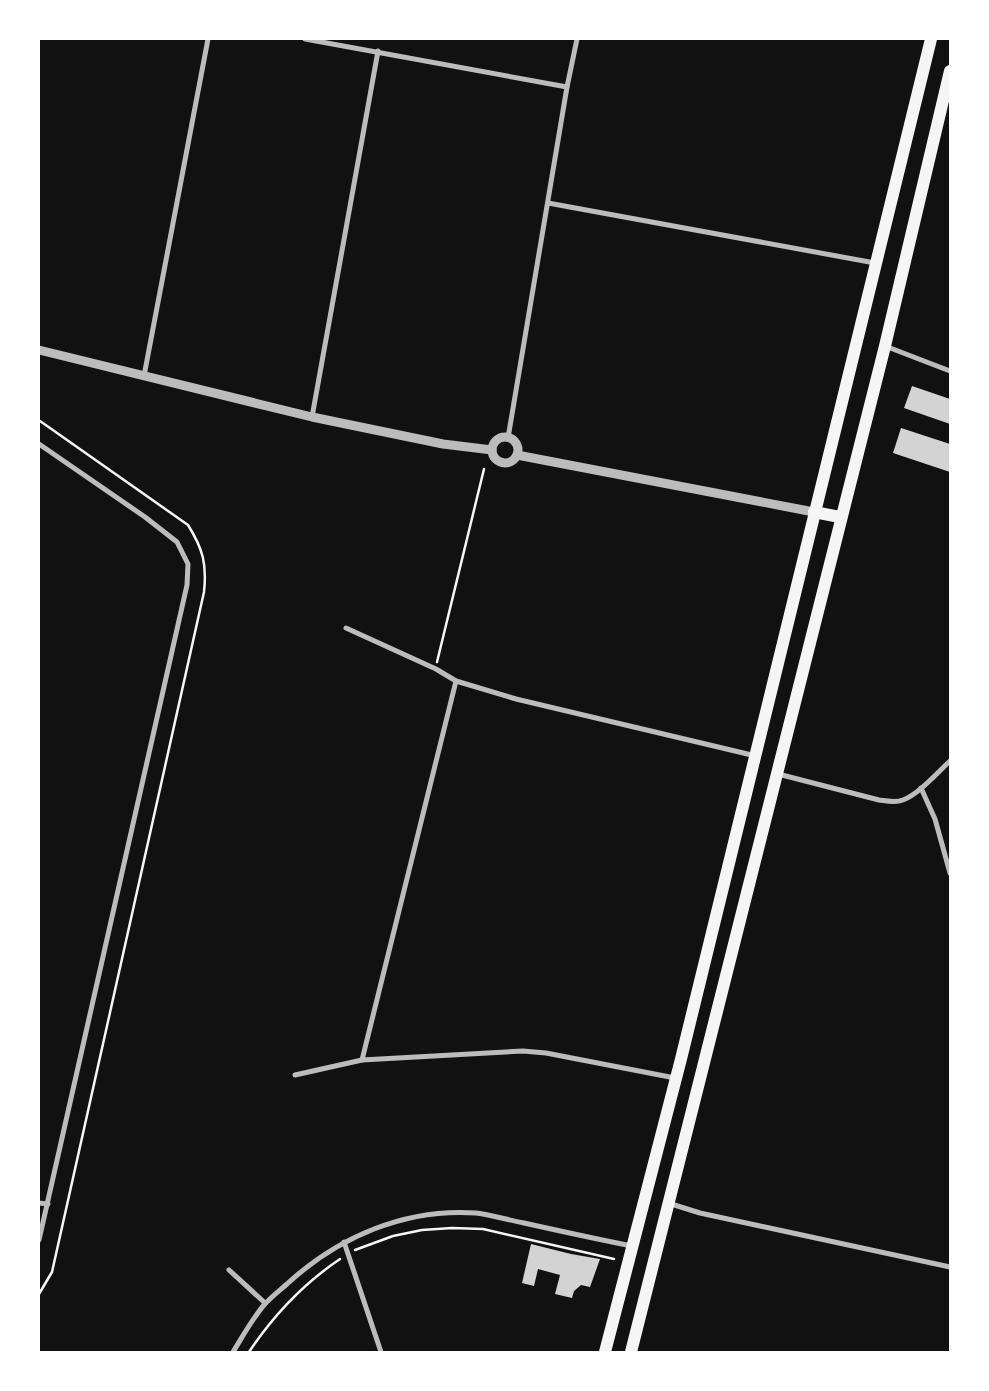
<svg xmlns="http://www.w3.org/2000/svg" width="989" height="1391" font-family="Mulish,sans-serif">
	<rect width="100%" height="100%" fill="#111"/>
	<!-- building -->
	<g fill="#d3d3d3">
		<polygon points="912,386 950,399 950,424 904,408"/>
		<polygon points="901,428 950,444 950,472 893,453"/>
		<polygon points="531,1244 571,1254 600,1259 590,1287 581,1285 574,1291 572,1298 555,1294 560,1275 538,1269 534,1286 522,1283"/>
	</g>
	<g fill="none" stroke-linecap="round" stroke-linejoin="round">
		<!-- path -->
		<g stroke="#f5f5f5" stroke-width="2.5">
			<polyline points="437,662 484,469"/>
			<polyline points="355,1250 393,1236 422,1230 452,1228 483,1229 614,1259"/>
			<path d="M39 1294 52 1272 204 592C207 564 203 549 188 525L40 421"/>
			<path d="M249 1352C273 1316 303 1284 340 1259"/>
		</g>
		<!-- minor -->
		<g stroke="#bcbcbc" stroke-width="5">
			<polyline points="305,39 567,87"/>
			<polyline points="548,203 875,263"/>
			<polyline points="885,346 950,371"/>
			<polyline points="144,376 208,39"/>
			<polyline points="312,417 378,51"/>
			<polyline points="508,438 567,87 577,39"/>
			<polyline points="39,444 145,517 177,542 188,564 187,585 39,1240"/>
			<polyline points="346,628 436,669 456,681 516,699 756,756"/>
			<path d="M778 774 879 800C887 801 895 803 903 800 919 794 938 772 950 761"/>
			<polyline points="921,788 935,819 950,873"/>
			<polyline points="362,1060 456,681"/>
			<polyline points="295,1075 362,1060 523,1051 546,1053 675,1078"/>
			<polyline points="39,1203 48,1204"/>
			<polyline points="668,1203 700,1213 950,1267"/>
			<polyline points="344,1242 381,1352"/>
			<polyline points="229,1270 265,1303"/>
			<path d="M233 1352C243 1336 252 1319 264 1305 271 1297 279 1291 287 1284 338 1237 405 1208 476 1213 492 1215 508 1220 524 1223 560 1231 596 1239 632 1246"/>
		</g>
		<!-- tertiary -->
		<g stroke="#bcbcbc" stroke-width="9">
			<polyline points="39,350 312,417 443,444 492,450"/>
			<circle cx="505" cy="450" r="13"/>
			<polyline points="517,455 814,512"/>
		</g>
		<!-- trunk -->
		<g stroke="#f5f5f5" stroke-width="12">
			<polyline points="814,512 840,517"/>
			<polyline points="605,1352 681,1059 931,39"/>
			<polyline points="631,1352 885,346 950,71"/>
		</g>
	</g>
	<!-- border -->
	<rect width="989" height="1391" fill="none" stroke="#ffffff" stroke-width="80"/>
</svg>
